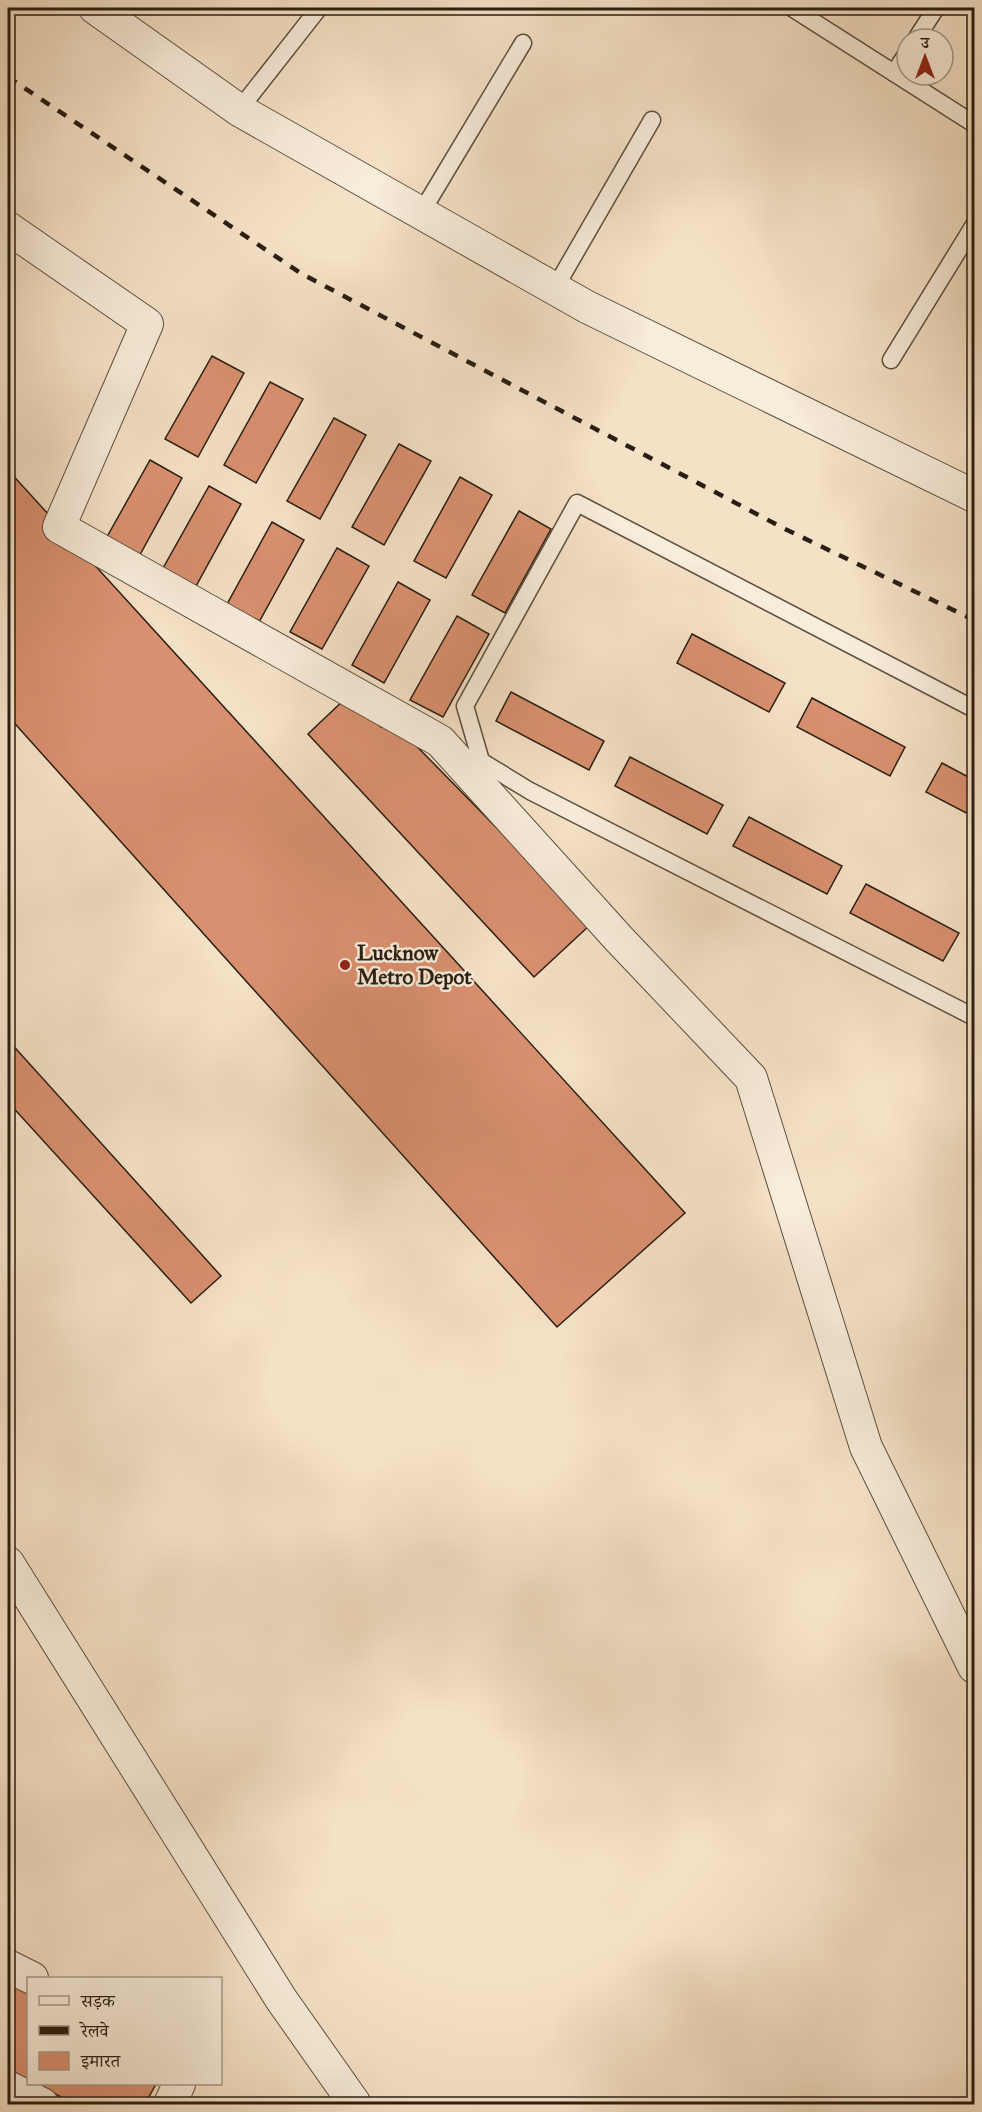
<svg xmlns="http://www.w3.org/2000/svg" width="982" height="2112" font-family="'IM FELL Great Primer','Noto Serif Devanagari',serif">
	<rect width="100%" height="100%" fill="#f5e1c6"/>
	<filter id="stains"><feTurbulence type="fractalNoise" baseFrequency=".00333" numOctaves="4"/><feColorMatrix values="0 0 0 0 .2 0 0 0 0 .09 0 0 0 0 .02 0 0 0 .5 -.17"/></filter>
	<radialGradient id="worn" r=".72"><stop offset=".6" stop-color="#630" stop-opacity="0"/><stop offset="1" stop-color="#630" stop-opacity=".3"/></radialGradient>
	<!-- building -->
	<g fill="#d99070" stroke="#291e12" stroke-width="1.5">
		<polygon points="212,356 244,373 198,457 165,439"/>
		<polygon points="270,382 303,399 256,483 224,465"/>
		<polygon points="334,418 366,435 320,519 287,501"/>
		<polygon points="399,444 431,461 384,545 352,527"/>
		<polygon points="150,460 182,478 136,562 103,544"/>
		<polygon points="8,470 685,1213 557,1327 8,716"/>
		<polygon points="460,477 492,495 446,578 414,561"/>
		<polygon points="209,486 241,504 195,588 162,570"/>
		<polygon points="519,511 551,529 505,613 472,595"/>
		<polygon points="272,522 304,540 258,624 226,606"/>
		<polygon points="337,548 369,566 322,649 290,632"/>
		<polygon points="398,582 430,600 384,683 352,665"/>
		<polygon points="457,616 489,634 443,717 410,700"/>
		<polygon points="692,634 785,683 769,712 677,663"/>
		<polygon points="511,692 604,741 589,770 496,721"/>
		<polygon points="349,695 381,727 389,718 591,924 534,977 308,734"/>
		<polygon points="812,698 905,747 890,776 797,727"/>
		<polygon points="630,757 723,805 707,834 615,786"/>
		<polygon points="942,763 974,780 974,817 926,792"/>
		<polygon points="749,817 842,866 827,894 733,846"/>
		<polygon points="866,884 959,933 943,961 850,913"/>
		<polygon points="8,1040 221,1276 191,1303 8,1102"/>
		<polygon points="8,1983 28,1993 28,2081 8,2070"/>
		<polygon points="34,2084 156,2084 145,2104 76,2104"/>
	</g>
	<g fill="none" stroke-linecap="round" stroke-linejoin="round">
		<!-- lane casing -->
		<g stroke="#5c4f3f" stroke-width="19">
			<g id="lane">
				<polyline points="792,8 974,124"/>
				<polyline points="916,39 936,8"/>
				<polyline points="894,73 907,53"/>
				<polyline points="239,110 319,8"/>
				<polyline points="421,213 523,43"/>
				<polyline points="555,288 652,120"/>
				<polyline points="891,360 974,225"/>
				<polyline points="974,709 577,503 465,706 481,761 530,791 974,1017"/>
			</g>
		</g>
		<!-- street casing -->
		<g stroke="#5c4f3f" stroke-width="34">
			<g id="street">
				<polyline points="95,8 239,110 587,307 974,496"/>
				<polyline points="8,228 147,324 59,527 440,741 619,939 751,1078 866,1447 974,1667"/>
				<polyline points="8,1563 281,1999 355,2104"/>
				<polyline points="8,1966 32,1978"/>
				<polyline points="8,2087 42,2104"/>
				<polyline points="170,2104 179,2084"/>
			</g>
		</g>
		<!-- lane -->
		<use href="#lane" stroke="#f8ecda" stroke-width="16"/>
		<!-- street -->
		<use href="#street" stroke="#f8ecda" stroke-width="32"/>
		<!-- rail -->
		<polyline stroke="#291e12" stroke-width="4.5" stroke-dasharray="10 10" stroke-linecap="butt" points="8,77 302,274 785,529 974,620"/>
	</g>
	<!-- markers -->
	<circle fill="#8f2418" stroke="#f8ecda" stroke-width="2" cx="345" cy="965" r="6"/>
	<g text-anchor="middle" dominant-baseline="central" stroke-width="5" stroke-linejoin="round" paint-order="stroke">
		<!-- poi labels -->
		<g font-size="21" font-weight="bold" fill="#291e12" stroke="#f8ecda" text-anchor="start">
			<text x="357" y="953">Lucknow<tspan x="357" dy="24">Metro Depot</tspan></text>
		</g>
	</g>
	<!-- margin -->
	<rect width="982" height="2112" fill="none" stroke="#f5e1c6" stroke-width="30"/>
	<rect x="9" y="9" width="964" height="2094" fill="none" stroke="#291e12" stroke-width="3"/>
	<rect x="15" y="15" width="952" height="2082" fill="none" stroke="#291e12" stroke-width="1.5"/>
	<!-- legend -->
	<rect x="27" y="1977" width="195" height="108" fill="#f8ecda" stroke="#a59a8a" stroke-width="1.5"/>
	<rect x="39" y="1996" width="30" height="9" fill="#f8ecda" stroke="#a59a8a" stroke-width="1.5"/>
	<text x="81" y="2007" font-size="18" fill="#291e12">सड़क</text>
	<rect x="39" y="2026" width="30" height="9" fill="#291e12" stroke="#a59a8a" stroke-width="1.5"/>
	<text x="81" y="2037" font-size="18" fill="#291e12">रेलवे</text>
	<rect x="39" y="2052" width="30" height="18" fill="#d99070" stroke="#a59a8a" stroke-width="1.5"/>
	<text x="81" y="2067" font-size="18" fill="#291e12">इमारत</text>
	<!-- north arrow -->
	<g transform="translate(925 57)"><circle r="28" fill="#f8ecda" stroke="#a59a8a" stroke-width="1.5"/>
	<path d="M0-4.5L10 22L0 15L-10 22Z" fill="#8f2418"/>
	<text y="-9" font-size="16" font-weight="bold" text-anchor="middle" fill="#291e12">उ</text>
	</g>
	<rect width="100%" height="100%" filter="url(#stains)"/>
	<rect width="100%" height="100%" fill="url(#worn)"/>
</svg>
